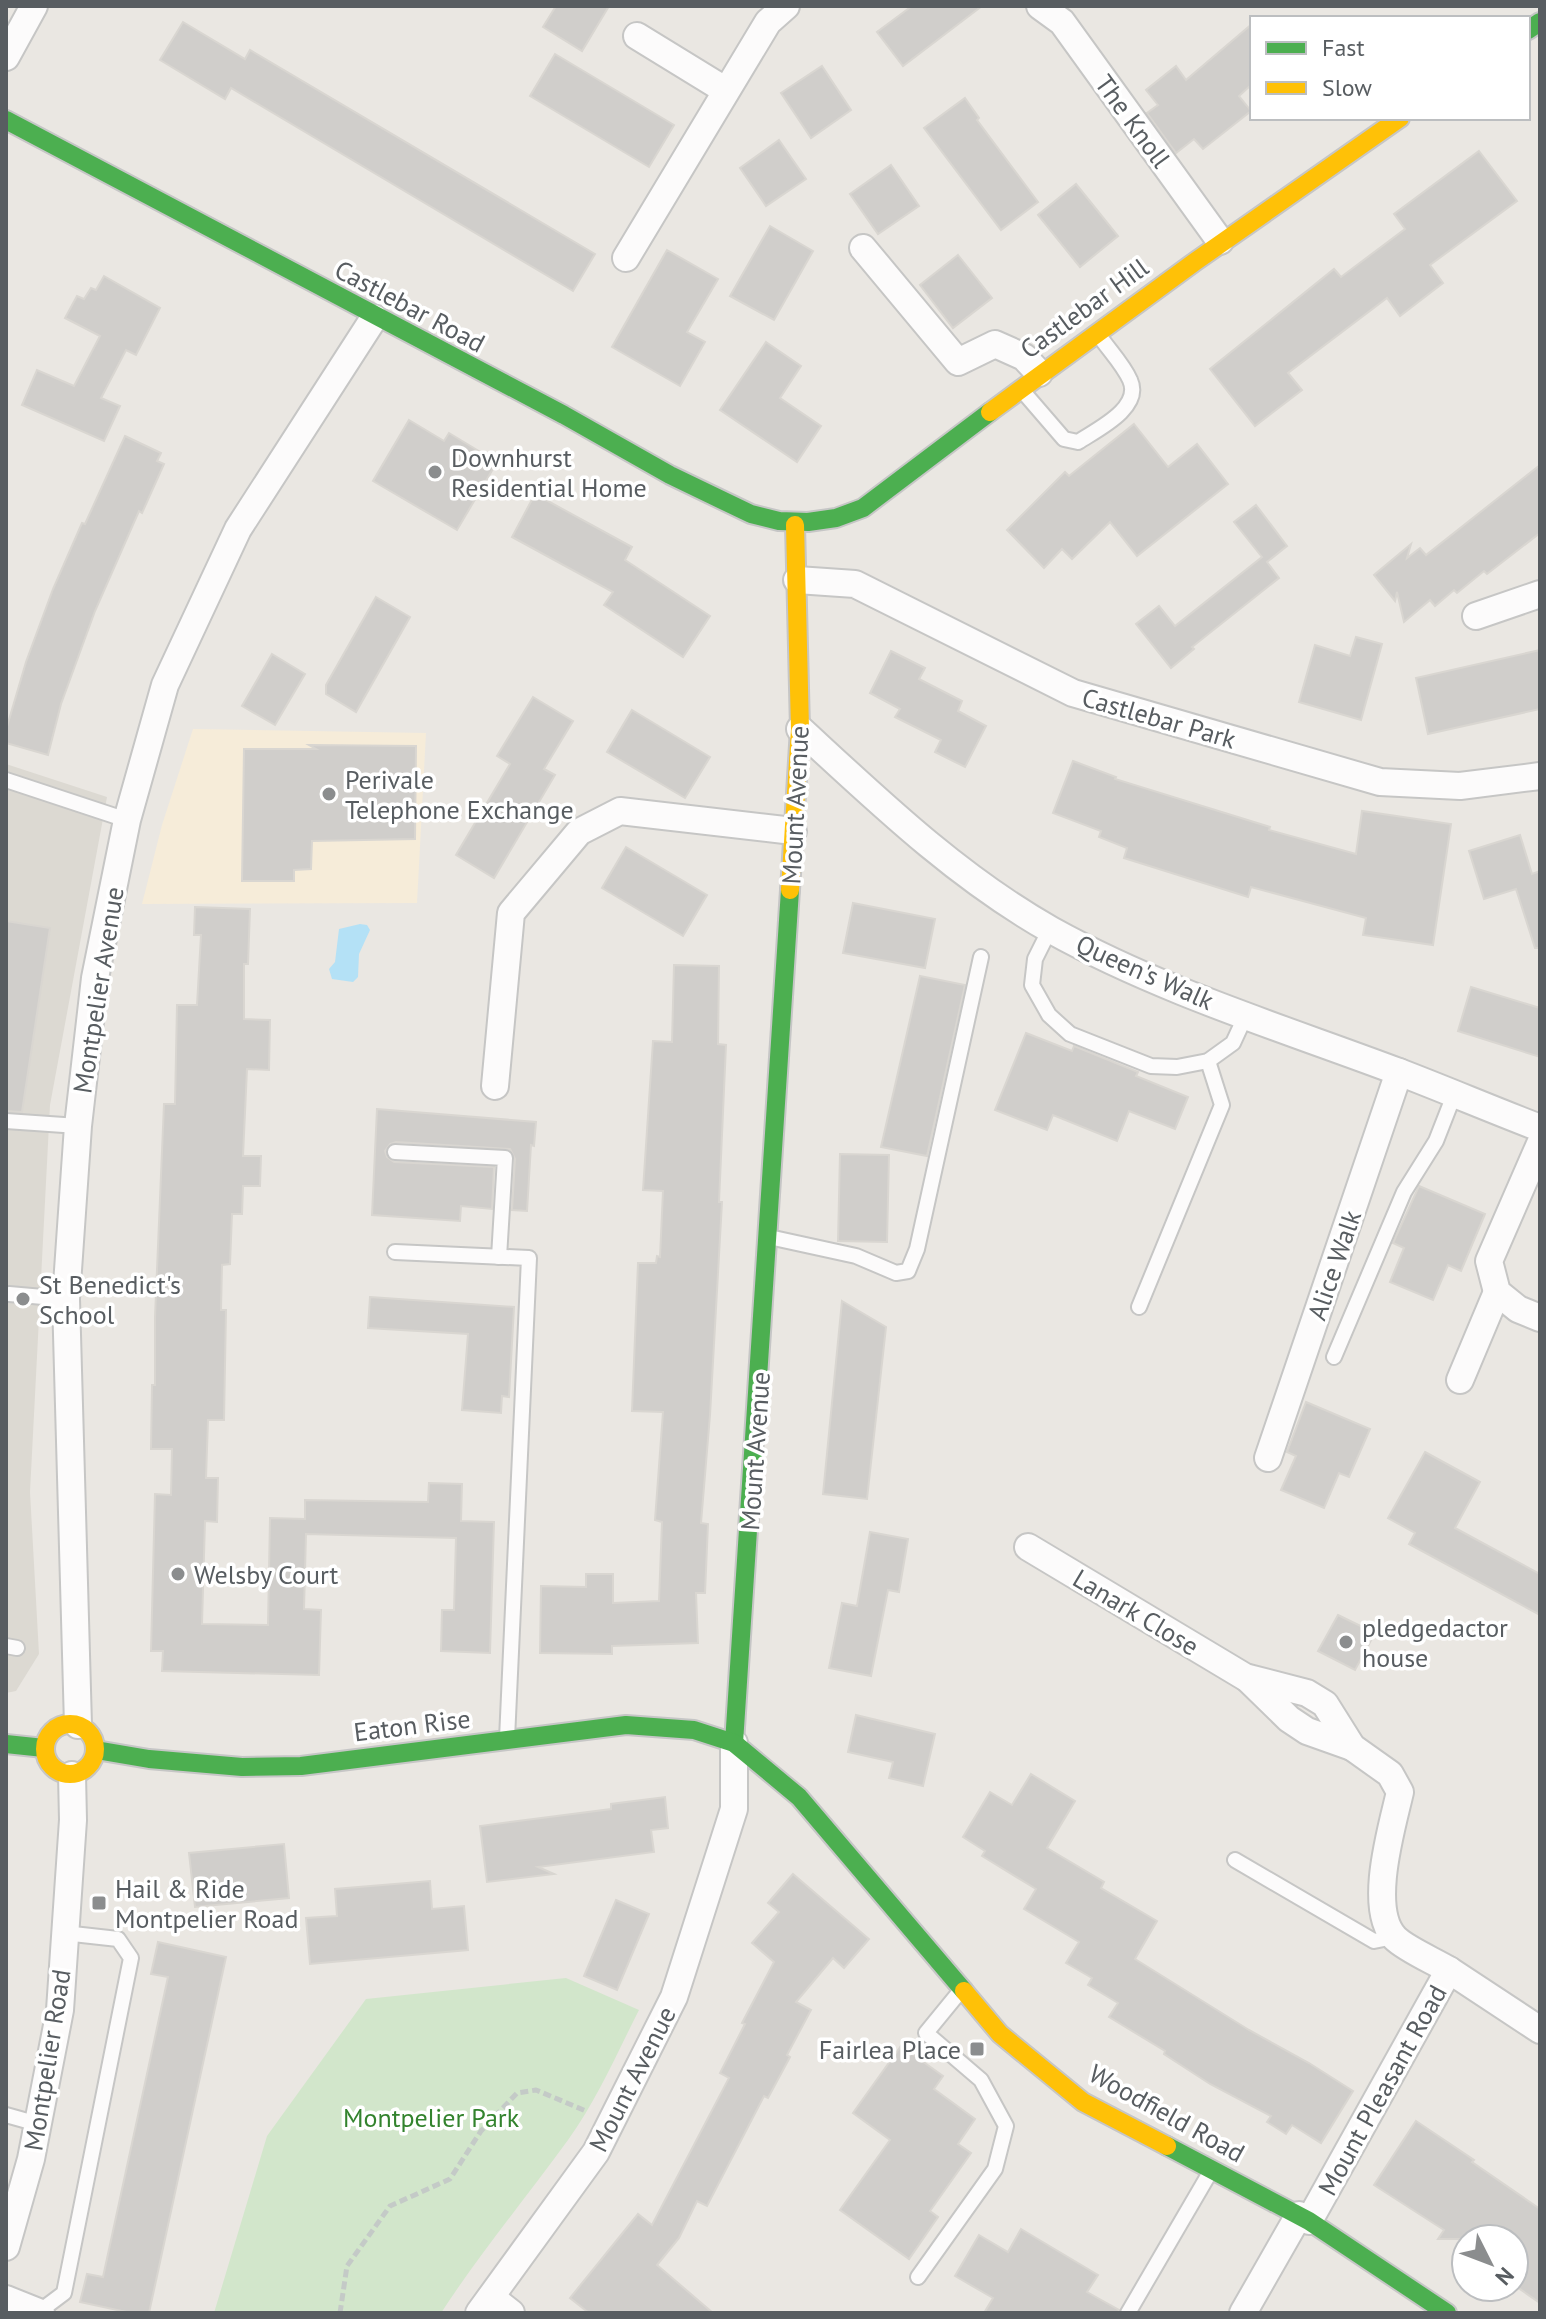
<svg xmlns="http://www.w3.org/2000/svg" width="1546" height="2319" font-family="'PT Sans',sans-serif">
	<rect width="100%" height="100%" fill="#eae7e2"/>
	<!-- commercial -->
	<polygon fill="#f6ecd9" points="193,729 426,733 417,903 142,904 162,825"/>
	<!-- education -->
	<polygon fill="#dcd9d2" points="6,764 107,797 50,1105 30,1492 39,1654 16,1691 6,1693"/>
	<!-- green -->
	<path fill="#d2e6cb" d="M566 1978 639 2010C617 2053 597 2100 568 2140 526 2198 480 2253 441 2313H214L267 2136 366 1999Z"/>
	<!-- water -->
	<polygon fill="#b4e1f6" points="360,924 367,925 370,930 359,954 358,977 353,982 332,979 329,969 335,962 339,929"/>
	<!-- building -->
	<g fill="#d0cecb" stroke="#d9d6d1" stroke-width="2">
		<polygon points="556,6 609,6 582,51 543,27"/>
		<polygon points="912,6 982,6 903,66 877,32"/>
		<polygon points="183,22 245,59 250,50 595,254 573,291 231,88 225,99 160,60"/>
		<polygon points="1252,24 1252,84 1239,96 1251,111 1203,149 1194,139 1176,153 1147,113 1158,105 1146,90 1176,66 1186,80"/>
		<polygon points="555,54 674,125 649,167 530,96"/>
		<polygon points="822,66 851,110 811,138 781,93"/>
		<polygon points="965,98 979,118 977,120 1038,202 1001,230 924,128"/>
		<polygon points="779,140 806,179 766,206 740,168"/>
		<polygon points="1479,151 1517,201 1430,265 1443,283 1400,316 1387,298 1288,373 1302,390 1255,426 1210,369 1334,269 1341,277 1405,229 1394,214"/>
		<polygon points="891,165 919,206 878,234 850,194"/>
		<polygon points="1076,184 1118,236 1080,267 1038,215"/>
		<polygon points="770,226 813,251 774,320 730,296"/>
		<polygon points="667,250 718,279 687,332 705,342 680,386 612,347"/>
		<polygon points="958,255 992,298 953,328 920,285"/>
		<polygon points="104,276 160,308 136,355 126,350 101,398 120,406 104,441 22,405 37,370 74,386 100,336 65,318 77,296 84,299 91,288 96,290"/>
		<polygon points="766,342 801,366 780,398 821,426 797,462 720,410"/>
		<polygon points="409,420 444,441 449,433 497,462 457,530 373,481"/>
		<polygon points="1134,424 1168,467 1197,444 1228,484 1137,556 1110,522 1072,559 1062,549 1044,568 1007,530 1065,472 1069,476"/>
		<polygon points="125,436 161,453 157,461 164,464 142,513 139,511 95,611 61,704 48,755 6,743 6,730 26,662 53,589 82,523 85,524"/>
		<polygon points="1540,465 1540,533 1487,574 1484,571 1457,593 1454,590 1435,606 1430,600 1404,622 1397,592 1395,601 1374,575 1411,544 1407,558 1420,548 1426,555"/>
		<polygon points="535,494 632,547 625,560 710,616 683,657 604,605 613,592 512,537"/>
		<polygon points="1256,505 1287,546 1267,562 1279,578 1192,647 1194,649 1171,668 1136,624 1159,606 1175,626 1262,557 1234,522"/>
		<polygon points="376,597 410,617 356,712 326,694 326,685"/>
		<polygon points="1356,637 1382,644 1361,720 1299,702 1315,645 1350,656"/>
		<polygon points="1540,650 1540,709 1428,734 1416,678"/>
		<polygon points="891,651 925,668 919,679 962,701 958,711 986,726 965,767 935,752 941,740 895,717 900,709 870,693"/>
		<polygon points="272,654 305,674 275,725 242,706"/>
		<polygon points="533,697 573,721 544,769 555,775 494,878 456,855 510,764 497,756"/>
		<polygon points="632,710 710,757 685,798 607,752"/>
		<polygon points="309,745 416,746 415,839 312,841 311,869 294,870 294,881 242,881 244,749 316,749"/>
		<polygon points="1073,761 1116,777 1115,779 1270,827 1269,830 1356,854 1362,811 1451,824 1433,945 1363,935 1366,918 1251,887 1248,897 1124,858 1127,848 1099,837 1101,831 1053,813"/>
		<polygon points="1520,835 1532,874 1540,871 1540,948 1535,948 1516,889 1484,899 1469,851"/>
		<polygon points="626,847 707,895 683,936 602,888"/>
		<polygon points="853,903 935,919 925,968 843,953"/>
		<polygon points="195,907 250,909 248,964 244,964 244,1019 270,1020 269,1070 247,1069 243,1156 261,1156 260,1186 243,1186 242,1214 232,1214 230,1264 222,1265 221,1310 226,1310 224,1420 208,1420 206,1478 218,1478 217,1522 205,1521 202,1624 268,1625 270,1518 305,1519 305,1500 428,1502 429,1483 462,1484 461,1521 494,1522 490,1653 441,1651 442,1610 454,1610 456,1538 306,1534 304,1609 321,1610 319,1675 162,1671 163,1651 151,1651 155,1494 171,1495 172,1449 151,1449 152,1385 155,1385 155,1317 164,1104 175,1104 177,1005 197,1005 201,935 194,935"/>
		<polygon points="6,921 50,928 22,1112 6,1111"/>
		<polygon points="674,965 719,966 718,1044 726,1045 719,1202 722,1202 710,1415 701,1523 708,1524 705,1593 696,1593 698,1643 612,1646 612,1654 540,1653 541,1586 586,1587 586,1574 613,1574 613,1603 659,1601 662,1522 655,1520 663,1412 632,1411 638,1263 656,1263 657,1256 660,1257 663,1191 643,1190 653,1041 672,1042"/>
		<polygon points="920,976 965,985 927,1156 881,1147"/>
		<polygon points="1471,987 1540,1008 1540,1057 1458,1031"/>
		<polygon points="1026,1033 1072,1051 1074,1046 1138,1072 1136,1076 1188,1097 1175,1129 1129,1111 1117,1141 1053,1115 1047,1130 995,1110"/>
		<polygon points="377,1109 536,1122 534,1146 531,1145 527,1211 512,1210 515,1159 510,1149 396,1142 390,1144 385,1151 387,1157 394,1162 494,1167 492,1209 461,1206 460,1221 372,1215"/>
		<polygon points="840,1154 889,1155 887,1242 838,1241"/>
		<polygon points="1419,1186 1485,1214 1461,1271 1448,1265 1433,1300 1390,1282 1404,1248 1393,1243"/>
		<polygon points="370,1297 514,1307 509,1397 502,1396 501,1413 462,1410 468,1334 368,1328"/>
		<polygon points="842,1301 886,1327 867,1499 823,1494"/>
		<polygon points="1306,1402 1370,1429 1349,1477 1339,1473 1324,1508 1281,1490 1296,1456 1287,1452"/>
		<polygon points="1425,1452 1480,1482 1455,1528 1540,1574 1540,1615 1409,1544 1415,1533 1388,1518"/>
		<polygon points="870,1532 908,1539 899,1592 888,1590 871,1676 829,1668 842,1603 857,1606"/>
		<polygon points="1338,1615 1375,1633 1355,1670 1318,1651"/>
		<polygon points="856,1715 935,1734 923,1786 889,1778 893,1762 848,1752"/>
		<polygon points="1031,1774 1075,1801 1047,1848 1104,1882 1101,1888 1157,1921 1135,1959 1249,2030 1309,2063 1353,2091 1321,2143 1292,2125 1286,2134 1267,2122 1271,2116 1210,2084 1164,2054 1165,2051 1109,2017 1118,2003 1088,1985 1092,1978 1066,1963 1079,1942 1024,1909 1036,1889 982,1856 985,1851 963,1837 990,1792 1012,1805"/>
		<polygon points="665,1797 668,1828 651,1830 654,1852 538,1867 554,1874 487,1882 480,1826 611,1809 611,1804"/>
		<polygon points="284,1844 289,1898 195,1907 189,1853"/>
		<polygon points="793,1874 869,1939 844,1968 833,1958 796,2002 811,2010 787,2055 790,2057 768,2098 764,2096 707,2206 697,2201 679,2238 657,2265 713,2313 589,2313 570,2298 638,2214 652,2225 729,2078 720,2073 745,2024 742,2023 774,1962 752,1943 779,1912 768,1903"/>
		<polygon points="430,1881 432,1909 464,1906 468,1950 310,1964 306,1918 337,1916 335,1889"/>
		<polygon points="616,1900 649,1914 617,1990 584,1976"/>
		<polygon points="158,1942 226,1957 149,2313 131,2313 80,2302 87,2274 103,2277 168,1977 151,1974"/>
		<polygon points="901,2046 943,2076 934,2089 975,2119 958,2144 971,2153 930,2211 938,2217 909,2259 840,2210 890,2140 853,2113"/>
		<polygon points="1416,2121 1474,2160 1472,2162 1540,2209 1540,2303 1514,2285 1514,2239 1438,2239 1444,2230 1374,2185"/>
		<polygon points="1021,2229 1098,2275 1087,2292 1119,2310 1118,2313 984,2313 993,2298 955,2276 979,2235 1008,2252"/>
	</g>
	<g fill="none" stroke-linecap="round" stroke-linejoin="round">
		<!-- lane casing -->
		<g stroke="#c6c6c5" stroke-width="18">
			<g id="lane">
				<path d="M1020 388 1064 439 1078 442C1096 430 1143 408 1130 380 1123 364 1108 349 1098 334"/>
				<polyline points="6,780 127,820"/>
				<polyline points="1050,929 1035,959 1032,985 1049,1015 1070,1034 1151,1066 1177,1067 1208,1061 1233,1043 1245,1017"/>
				<polyline points="6,1121 78,1126"/>
				<polyline points="395,1152 505,1158 499,1257"/>
				<polyline points="769,1237 856,1256 896,1273 908,1271 917,1249 981,957"/>
				<polyline points="395,1252 529,1258 507,1739"/>
				<polyline points="9,1294 66,1299"/>
				<polyline points="1139,1307 1222,1105 1208,1061"/>
				<polyline points="1334,1357 1404,1192 1436,1141 1454,1095"/>
				<polyline points="6,1646 17,1648"/>
				<polyline points="1235,1860 1374,1941 1394,1937"/>
				<polyline points="6,2115 38,2124"/>
				<polyline points="918,2277 995,2169 1006,2126 981,2080 926,2033 962,1989"/>
				<polyline points="40,2311 64,2293 131,1958 118,1939 64,1933"/>
				<polyline points="1128,2313 1212,2169"/>
			</g>
		</g>
		<!-- street casing -->
		<g stroke="#c6c6c5" stroke-width="30">
			<g id="street">
				<polyline points="1040,6 1062,22 1220,241"/>
				<polyline points="637,36 725,90"/>
				<polyline points="6,57 34,6"/>
				<polyline points="863,248 958,362 995,344 1024,357 1039,373"/>
				<polyline points="626,258 768,22 786,6"/>
				<polyline points="797,580 855,584 1073,693 1380,782 1460,786 1540,776"/>
				<polyline points="1476,616 1540,594"/>
				<path d="M800 729C878 801 957 877 1051 930 1161 991 1282 1028 1399 1072 1446 1090 1493 1110 1540 1128"/>
				<polyline points="495,1086 511,913 579,832 620,811 793,831"/>
				<polyline points="1540,1144 1489,1261 1497,1292 1518,1309 1540,1318"/>
				<polyline points="1460,1380 1497,1292"/>
				<polyline points="1268,1458 1399,1072"/>
				<path d="M1028 1547 1245 1677 1307 1693 1325 1704 1352 1747 1390 1774 1400 1792C1392 1827 1367 1909 1395 1938 1406 1949 1434 1961 1449 1970"/>
				<polyline points="1247,1678 1289,1719 1307,1731 1352,1747"/>
				<polyline points="78,1725 66,1299 78,1126 95,978 127,820 165,685 238,529 374,318"/>
				<polyline points="1309,2221 1449,1970 1540,2030"/>
				<polyline points="6,2247 31,2159 60,2010 73,1820 72,1775"/>
				<polyline points="491,2297 511,2313"/>
				<polyline points="6,2299 41,2313"/>
				<polyline points="479,2313 596,2152 674,1997 734,1809 734,1743"/>
				<polyline points="1243,2313 1299,2215"/>
			</g>
		</g>
		<!-- fast casing -->
		<g stroke="#c6c6c6" stroke-width="22">
			<g id="fast">
				<polyline points="1528,30 1540,22"/>
				<polyline points="6,120 564,415 670,475 751,514 779,521 808,522 836,518 863,508 990,412"/>
				<polyline points="734,1743 790,890"/>
				<polyline points="6,1744 44,1748"/>
				<polyline points="96,1750 149,1759 242,1767 301,1766 626,1725 694,1730 734,1743 799,1797 964,1991"/>
				<polyline points="1167,2146 1309,2221 1447,2313"/>
			</g>
		</g>
		<!-- slow casing -->
		<g stroke="#c6c6c6" stroke-width="22">
			<g id="slow">
				<polyline points="990,412 1196,261 1400,118"/>
				<polyline points="790,890 800,729 795,525"/>
				<circle cx="70" cy="1749" r="25"/>
				<polyline points="964,1991 1000,2034 1083,2102 1167,2146"/>
			</g>
		</g>
		<!-- path -->
		<polyline stroke="#c4cac7" stroke-width="5" stroke-dasharray="8 4" stroke-linecap="butt" points="340,2313 347,2266 390,2206 450,2179 481,2131 517,2093 536,2090 586,2111"/>
		<!-- lane -->
		<use href="#lane" stroke="#fcfbfb" stroke-width="14"/>
		<!-- street -->
		<use href="#street" stroke="#fcfbfb" stroke-width="26"/>
		<!-- fast -->
		<use href="#fast" stroke="#4caf50" stroke-width="18"/>
		<!-- slow -->
		<use href="#slow" stroke="#ffc107" stroke-width="18"/>
	</g>
	<!-- markers -->
	<g fill="#8b8d8e" stroke="#fff" stroke-width="3">
		<circle cx="435" cy="472" r="8"/>
		<circle cx="329" cy="794" r="8"/>
		<circle cx="23" cy="1299" r="8"/>
		<circle cx="178" cy="1574" r="8"/>
		<circle cx="1346" cy="1642" r="8"/>
		<rect x="91" y="1895" width="16" height="16" rx="4"/>
		<rect x="969" y="2041" width="16" height="16" rx="4"/>
	</g>
	<g text-anchor="middle" dominant-baseline="central" stroke-width="7" stroke-linejoin="round" paint-order="stroke">
		<!-- street labels -->
		<g font-size="26" fill="#585d61" stroke="#fff">
			<text transform="translate(1133 121) rotate(54)">The Knoll</text>
			<text transform="translate(410 306) rotate(28)">Castlebar Road</text>
			<text transform="translate(1084 308) rotate(-36)">Castlebar Hill</text>
			<text transform="translate(1159 718) rotate(16)">Castlebar Park</text>
			<text transform="translate(795 805) rotate(-87)">Mount Avenue</text>
			<text transform="translate(1145 972) rotate(24)">Queen's Walk</text>
			<text transform="translate(98 990) rotate(-81)">Montpelier Avenue</text>
			<text transform="translate(1334 1265) rotate(-71)">Alice Walk</text>
			<text transform="translate(755 1451) rotate(-86)">Mount Avenue</text>
			<text transform="translate(1136 1612) rotate(31)">Lanark Close</text>
			<text transform="translate(412 1725) rotate(-7)">Eaton Rise</text>
			<text transform="translate(47 2060) rotate(-81)">Montpelier Road</text>
			<text transform="translate(632 2079) rotate(-63)">Mount Avenue</text>
			<text transform="translate(1382 2090) rotate(-61)">Mount Pleasant Road</text>
			<text transform="translate(1167 2113) rotate(29)">Woodfield Road</text>
		</g>
		<!-- poi labels -->
		<g font-size="26" fill="#585d61" stroke="#fff" text-anchor="start">
			<text x="451" y="457">Downhurst<tspan x="451" dy="30">Residential Home</tspan></text>
			<text x="345" y="779">Perivale<tspan x="345" dy="30">Telephone Exchange</tspan></text>
			<text x="39" y="1284">St Benedict's<tspan x="39" dy="30">School</tspan></text>
			<text x="194" y="1574">Welsby Court</text>
			<text x="1362" y="1627">pledgedactor<tspan x="1362" dy="30">house</tspan></text>
			<text x="115" y="1888">Hail &amp; Ride<tspan x="115" dy="30">Montpelier Road</tspan></text>
			<text x="961" y="2049" text-anchor="end">Fairlea Place</text>
		</g>
		<!-- park labels -->
		<g font-size="26" fill="#33832e" stroke="#fff">
			<text x="431" y="2117">Montpelier Park</text>
		</g>
	</g>
	<!-- border -->
	<rect width="1546" height="2319" fill="none" stroke="#585d61" stroke-width="16"/>
	<!-- legend -->
	<rect x="1250" y="16" width="280" height="104" fill="#ffffff" stroke="#bcbec0" stroke-width="2"/>
	<rect x="1266" y="42" width="40" height="12" fill="#4caf50" stroke="#bcbec0" stroke-width="2"/>
	<text x="1322" y="56" font-size="24" fill="#585d61">Fast</text>
	<rect x="1266" y="82" width="40" height="12" fill="#ffc107" stroke="#bcbec0" stroke-width="2"/>
	<text x="1322" y="96" font-size="24" fill="#585d61">Slow</text>
	<!-- north arrow -->
	<g transform="translate(1490 2263) rotate(132)"><circle r="38" fill="#ffffff" stroke="#bcbec0" stroke-width="2"/>
	<path d="M0-6L14 30L0 20L-14 30Z" fill="#8b8d8e"/>
	<text y="-12" font-size="22" font-weight="bold" text-anchor="middle" fill="#585d61">N</text>
	</g>
</svg>
